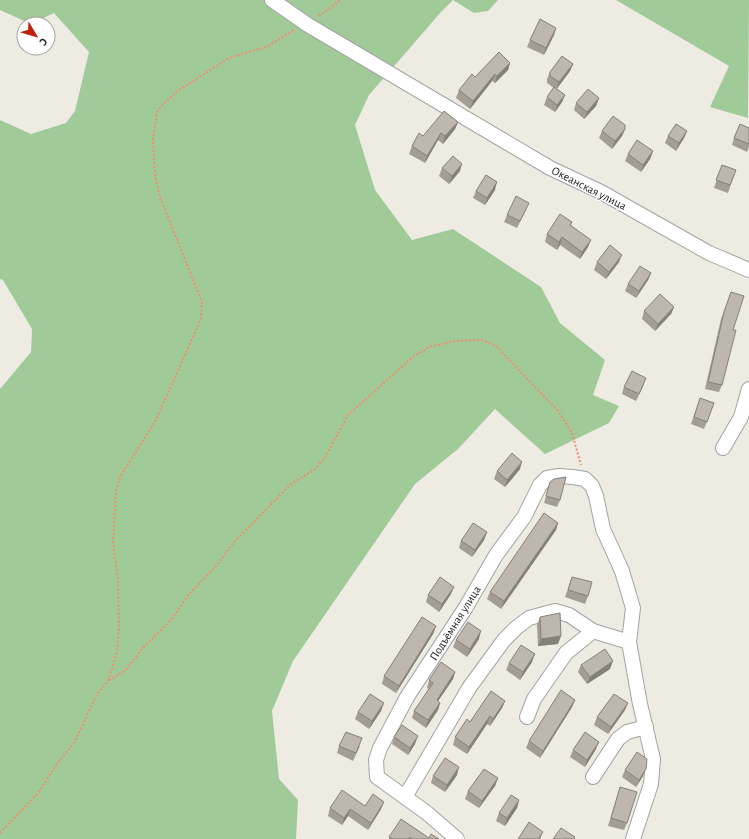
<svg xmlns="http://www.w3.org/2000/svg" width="749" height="839" font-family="'Alegreya Sans',sans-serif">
	<rect width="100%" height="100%" fill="#edebe2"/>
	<!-- forest -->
	<g fill="#a1ca99">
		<polygon points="0,0 498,0 488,11 474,13 453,0 441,12 369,95 355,125 375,190 412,240 453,229 541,287 560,323 605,360 593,395 619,406 609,423 545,454 495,409 458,449 415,484 293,661 272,711 279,779 298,800 296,839 0,839 0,389 31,352 32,329 3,280 0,279 0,120 31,134 66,123 75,111 89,52 54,13 31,24 0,10"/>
		<polygon points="616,0 749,0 748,118 710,107 729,66"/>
	</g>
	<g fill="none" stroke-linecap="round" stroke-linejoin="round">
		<!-- minor casing -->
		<g stroke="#a3a3a3" stroke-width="16">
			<g id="minor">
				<polyline points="272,0 308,25 550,168 601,192 709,253 749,270"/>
				<polyline points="723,448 741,417 749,389"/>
				<polyline points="527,717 534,699 566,653 593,631"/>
				<polyline points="593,777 618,739 627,732 646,727"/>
				<polyline points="405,797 469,688 504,640 516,628 529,618 555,611 569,615 593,631 629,642"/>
				<polyline points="457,839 427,813 377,777 376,760 380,748 407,697 466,607 496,555 524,517 540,485 547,478 559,476 573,477 585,479 592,486 596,496 603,529 622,571 633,608 629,642 640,704 653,759 651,784 633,839"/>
			</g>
		</g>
		<!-- path -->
		<g stroke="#f28c6e" stroke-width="2" stroke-dasharray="2 2" stroke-linecap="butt">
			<polyline points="319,16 341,0"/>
			<polyline points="109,680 125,671 143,648 171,620 189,594 216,566 234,542 291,484 314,470 324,459 348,415 414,356 429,347 455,341 483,340 496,346 558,411 572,433 581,465"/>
			<polyline points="0,833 39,792 56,765 74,743 97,694 108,681 117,652 119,628 118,580 113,543 116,492 120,477 156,420 201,319 202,302 160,197 155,175 153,140 157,112 164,103 176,92 229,58 266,47 294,30"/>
		</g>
		<!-- minor -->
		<use href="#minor" stroke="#fff" stroke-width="14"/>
	</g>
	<!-- wall -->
	<g fill="#a39d96">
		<polygon points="556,28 554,35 544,55 527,47 530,40"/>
		<polygon points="510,63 508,70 495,83 492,81 470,109 456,98 459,90 475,77"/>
		<polygon points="573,64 570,71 556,89 565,95 562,102 555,112 544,105 547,97 554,88 547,83 547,79 550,72"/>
		<polygon points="599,98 596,106 584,119 574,110 576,103"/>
		<polygon points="458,122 455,129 443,144 438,140 425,163 409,154 412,146 423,136"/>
		<polygon points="749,128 749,147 747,152 732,145 734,138"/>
		<polygon points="625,129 622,136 612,149 599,138 602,131"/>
		<polygon points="687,131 684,138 676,151 665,143 668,136"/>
		<polygon points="653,151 650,159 641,172 625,161 628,154"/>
		<polygon points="722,165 736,170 728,193 714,188"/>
		<polygon points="442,168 460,171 449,184 439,176"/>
		<polygon points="495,190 485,205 473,198 476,191"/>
		<polygon points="526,210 517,228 504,222 507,215"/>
		<polygon points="572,222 571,225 588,247 580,259 560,245 557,250 545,242 547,234"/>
		<polygon points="597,262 619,262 606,279 594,270"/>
		<polygon points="651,273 648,280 636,298 625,291 628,284"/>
		<polygon points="731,292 722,385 719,392 705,389 721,319"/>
		<polygon points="674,307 671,314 655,331 642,319 644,311"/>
		<polygon points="643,386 636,401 622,394 624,387"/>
		<polygon points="700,398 714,403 704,429 691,424"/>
		<polygon points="520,469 505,487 494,479 497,471"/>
		<polygon points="550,482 560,500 557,507 544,503"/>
		<polygon points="558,523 556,530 501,609 487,599 490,592"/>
		<polygon points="487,532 484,540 472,557 459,548 461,541"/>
		<polygon points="572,577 588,596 585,604 565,597"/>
		<polygon points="451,594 439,612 426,602 428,595"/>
		<polygon points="540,617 558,644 538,646 537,625"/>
		<polygon points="436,626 433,634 396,693 382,684 384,676"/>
		<polygon points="479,639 467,657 453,647 456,640"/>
		<polygon points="532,662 520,680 506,670 509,663"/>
		<polygon points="581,665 610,669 587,684 578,672"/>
		<polygon points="455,672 453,679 438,701 440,703 438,710 426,728 412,718 414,711 429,689 427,688 429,680"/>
		<polygon points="575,700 572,707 540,758 526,748 529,741"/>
		<polygon points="505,701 502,708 490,726 487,724 467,754 453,745 455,737 470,722"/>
		<polygon points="625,710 608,734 594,725 597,717"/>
		<polygon points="381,711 369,729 355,719 358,712"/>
		<polygon points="394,737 415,744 408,755 392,744"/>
		<polygon points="339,746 360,746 353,761 337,753"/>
		<polygon points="596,749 585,767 570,757 573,750"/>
		<polygon points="625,770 643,776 636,787 622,777"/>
		<polygon points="457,775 445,792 431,783 433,776"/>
		<polygon points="498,778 495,786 479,808 465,799 468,791"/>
		<polygon points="620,787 627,823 624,830 608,826"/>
		<polygon points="519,800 517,808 505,826 496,821 499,813"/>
		<polygon points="365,806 381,809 368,830 348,816 342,825 328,816 330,808"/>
		<polygon points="389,837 429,838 439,839 389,839"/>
	</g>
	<!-- shaded-wall -->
	<g fill="#84807a">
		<polygon points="556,28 554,35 544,55 546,48"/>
		<polygon points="510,63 508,70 495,83 497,76"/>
		<polygon points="573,64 570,71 556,90 559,82"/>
		<polygon points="495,74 492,81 470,109 473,101"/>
		<polygon points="565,95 562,102 555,112 557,105"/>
		<polygon points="599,98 596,106 584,119 587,112"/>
		<polygon points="458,122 455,129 443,144 445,136"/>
		<polygon points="625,129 622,136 612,149 615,141"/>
		<polygon points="687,131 684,138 676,151 679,143"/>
		<polygon points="441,133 438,140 425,163 427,156"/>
		<polygon points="653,151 650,159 641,172 643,165"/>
		<polygon points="462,164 460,171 449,184 452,176"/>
		<polygon points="497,182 495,190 485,205 487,198"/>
		<polygon points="562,237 560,245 557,250 559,242"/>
		<polygon points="591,240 588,247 580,259 582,252"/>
		<polygon points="622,255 619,262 606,279 609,272"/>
		<polygon points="651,273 648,280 636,298 639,291"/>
		<polygon points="674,307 671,314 655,331 658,324"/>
		<polygon points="646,378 643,386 636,401 639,394"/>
		<polygon points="522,462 520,469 505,487 507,480"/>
		<polygon points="558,523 556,530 501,609 504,601"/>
		<polygon points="487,532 484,540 472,557 475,550"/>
		<polygon points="454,587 451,594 439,612 442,604"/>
		<polygon points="436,626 433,634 396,693 399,686"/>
		<polygon points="481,631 479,639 467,657 470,649"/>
		<polygon points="561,636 558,644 538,646 541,639"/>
		<polygon points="535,654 532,662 520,680 523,672"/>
		<polygon points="613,661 610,669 587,684 590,677"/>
		<polygon points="455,672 453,679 434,707 437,700"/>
		<polygon points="575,700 572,707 540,758 543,751"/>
		<polygon points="505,701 502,708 490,726 493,719"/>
		<polygon points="384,703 381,711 369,729 372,721"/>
		<polygon points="440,703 438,710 426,728 428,720"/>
		<polygon points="628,703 625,710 608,734 611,727"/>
		<polygon points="490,716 487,724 467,754 469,747"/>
		<polygon points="418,736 415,744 408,755 410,748"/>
		<polygon points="599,742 596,749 585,767 587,760"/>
		<polygon points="459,767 457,775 445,792 447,785"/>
		<polygon points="646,769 643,776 636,787 639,780"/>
		<polygon points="498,778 495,786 479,808 482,801"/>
		<polygon points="519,800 517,808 505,826 507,818"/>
		<polygon points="384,802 381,809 368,830 371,823"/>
		<polygon points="350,809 348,816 342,825 344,818"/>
		<polygon points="543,832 540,839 538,839"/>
	</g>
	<!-- building -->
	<g fill="#bdb7af" stroke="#84807a">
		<polygon points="540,19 556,28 546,48 530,40"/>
		<polygon points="499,52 510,63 497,76 495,74 473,101 459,90 472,74 475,77"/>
		<polygon points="562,56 573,64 559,82 550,76 550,72"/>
		<polygon points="554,87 565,95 557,105 547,97"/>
		<polygon points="588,89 599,98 587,112 576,103"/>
		<polygon points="444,111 458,122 445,136 441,133 427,156 412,146 419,133 423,136"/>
		<polygon points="613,116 625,125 625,129 615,141 602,131"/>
		<polygon points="676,124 687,131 679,143 668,136"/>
		<polygon points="740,124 749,128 749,144 734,138"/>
		<polygon points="637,140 653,151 643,165 628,154"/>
		<polygon points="453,156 462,164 452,176 442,168"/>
		<polygon points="722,165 736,170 730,185 716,180"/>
		<polygon points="486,175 497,182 487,198 476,191"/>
		<polygon points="516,196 529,203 520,221 507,215"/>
		<polygon points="560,214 572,222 570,225 591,240 582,252 562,237 559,242 547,234"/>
		<polygon points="610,245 622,255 609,272 597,262"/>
		<polygon points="640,266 651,273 639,291 628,284"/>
		<polygon points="731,292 744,296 733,330 736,330 722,385 708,382 724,312"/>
		<polygon points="660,294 674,307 658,324 644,311"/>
		<polygon points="632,371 646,378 639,394 624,387"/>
		<polygon points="700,398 714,403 707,422 694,417"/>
		<polygon points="512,453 522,462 507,480 497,471"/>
		<polygon points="566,477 560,500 546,496 550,482 554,479"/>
		<polygon points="544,513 558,523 504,601 490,592"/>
		<polygon points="473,523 487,532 475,550 461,541"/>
		<polygon points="440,577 454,587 442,604 428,595"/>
		<polygon points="572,577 592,582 588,596 568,590"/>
		<polygon points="560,613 561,636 541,639 540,617"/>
		<polygon points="422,617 436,626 399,686 384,676"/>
		<polygon points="468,622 481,631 470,649 456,640"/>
		<polygon points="521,645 535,654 523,672 509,663"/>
		<polygon points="605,649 613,661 590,677 581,665"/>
		<polygon points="441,662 455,672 437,700 440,703 428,720 414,711 433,683 429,680"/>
		<polygon points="561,690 575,700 543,751 529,741"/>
		<polygon points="491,691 505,701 493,719 490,716 469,747 455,737 467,719 470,722"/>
		<polygon points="370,694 384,703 372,721 358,712"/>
		<polygon points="614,694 628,703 611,727 597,717"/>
		<polygon points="402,725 418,736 410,748 394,737"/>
		<polygon points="346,732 362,738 356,753 339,746"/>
		<polygon points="585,732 599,742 587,760 573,750"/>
		<polygon points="637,752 647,759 646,769 639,780 625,770"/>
		<polygon points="445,758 459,767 447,785 433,776"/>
		<polygon points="484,769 498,778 482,801 468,791"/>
		<polygon points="620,787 637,792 627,823 611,818"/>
		<polygon points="342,790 365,806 373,794 384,802 371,823 350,809 344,818 330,808"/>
		<polygon points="511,795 519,800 507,818 499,813"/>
		<polygon points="401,819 429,838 431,834 439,839 413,839 410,837 408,839 393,839 389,837"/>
		<polygon points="529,822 543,832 538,839 518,839"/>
		<polygon points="561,828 575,837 574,839 553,839"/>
	</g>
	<g text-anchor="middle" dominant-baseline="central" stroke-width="3" stroke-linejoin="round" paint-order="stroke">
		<!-- street labels -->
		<g font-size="12" fill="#1c1c1c" stroke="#fff">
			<text transform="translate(589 188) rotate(27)">Океанская улица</text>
			<text transform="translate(455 623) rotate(-58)">Подъёмная улица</text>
		</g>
	</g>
	<!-- north arrow -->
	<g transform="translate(36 36) rotate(128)"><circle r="19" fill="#ffffff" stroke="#a4a4a4"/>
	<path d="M0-3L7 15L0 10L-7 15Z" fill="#be200b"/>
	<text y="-6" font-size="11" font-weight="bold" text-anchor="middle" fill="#1c1c1c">С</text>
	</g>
</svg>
